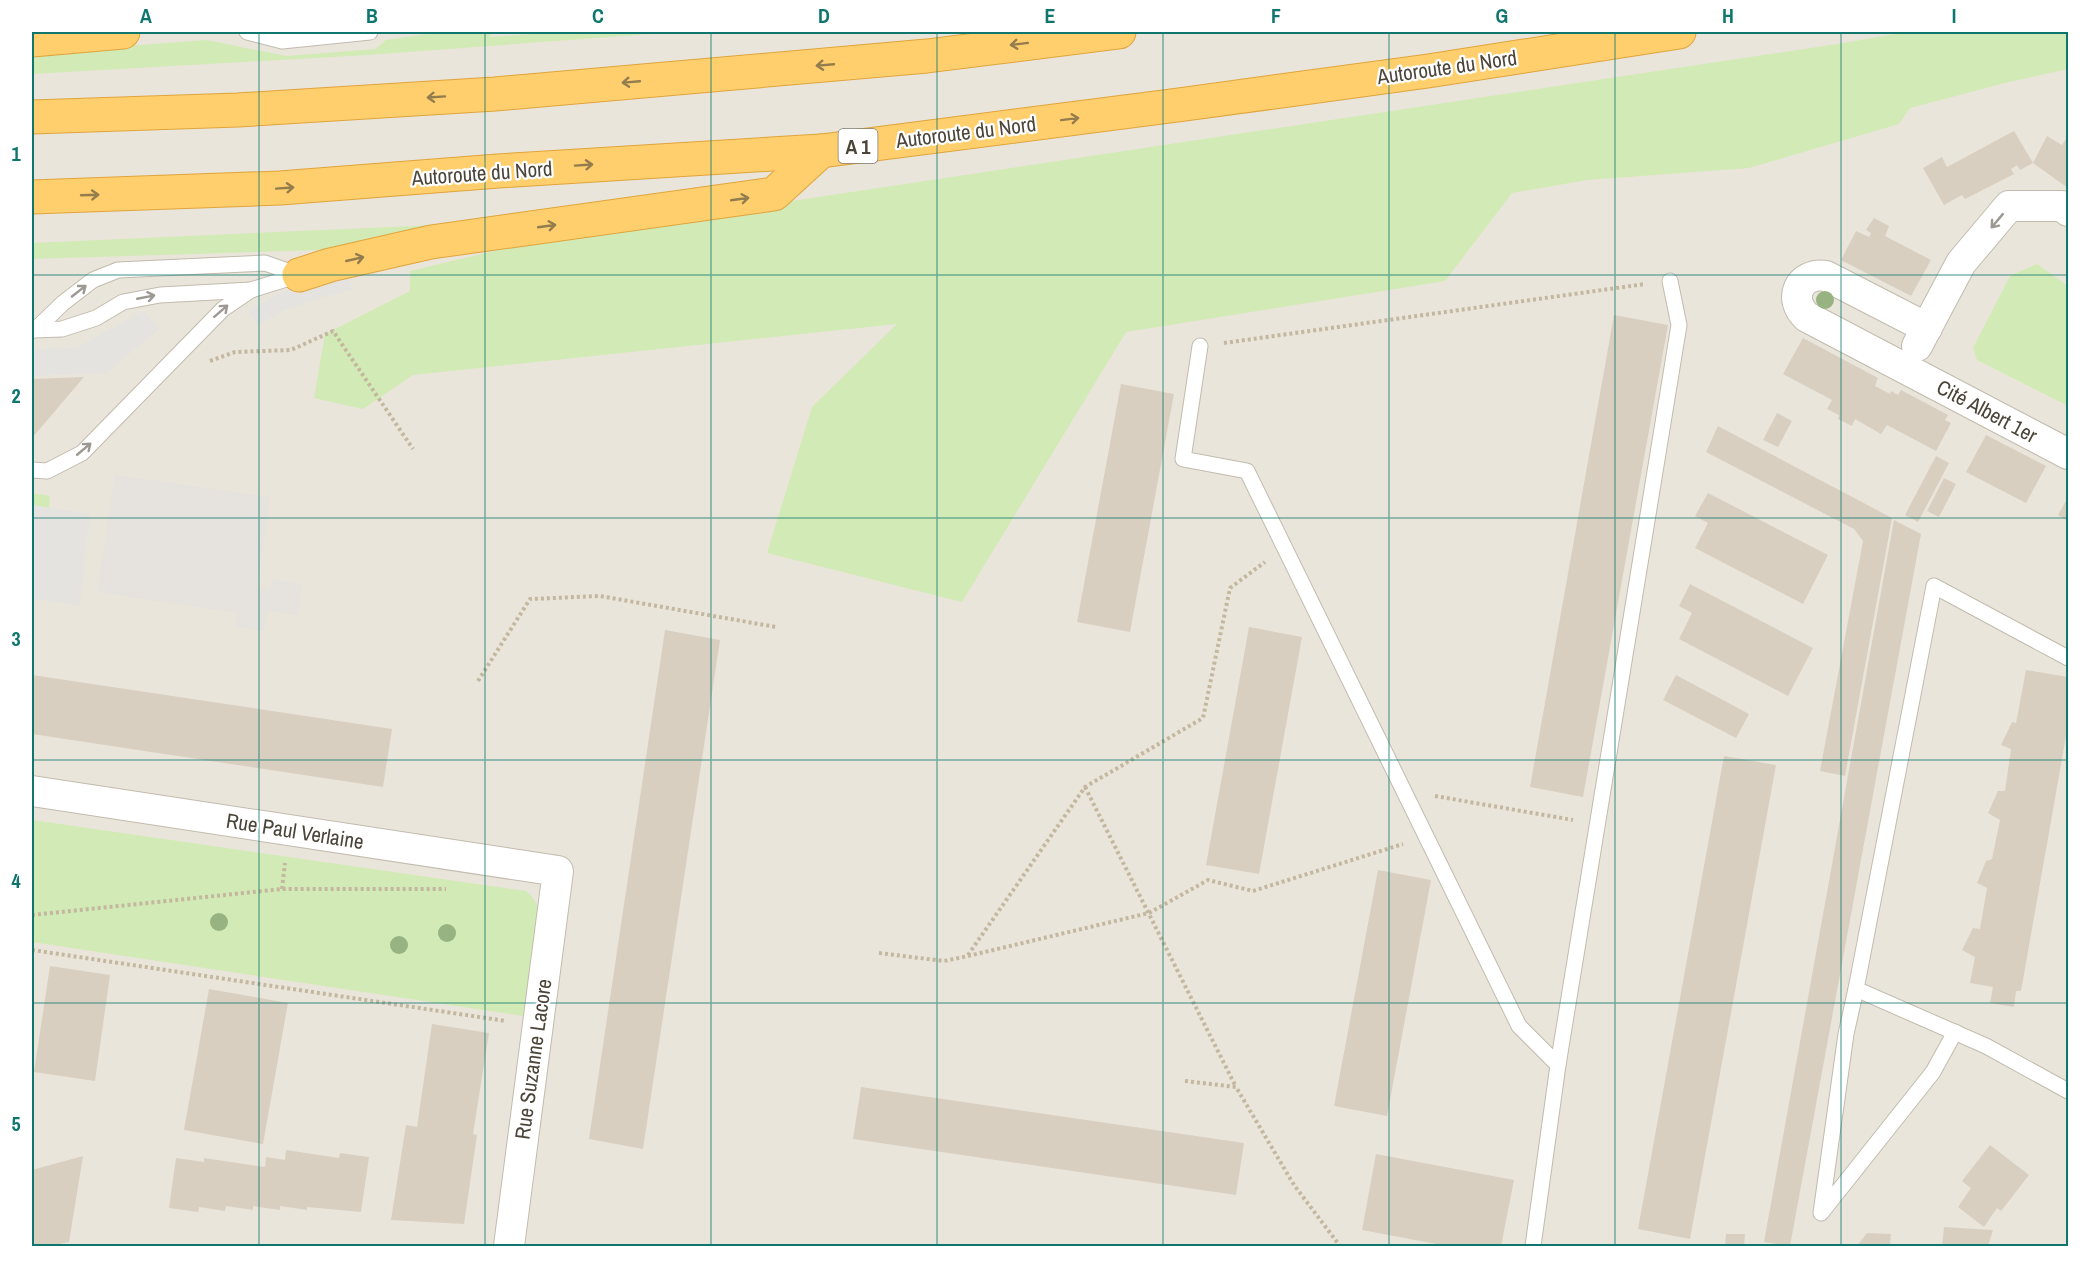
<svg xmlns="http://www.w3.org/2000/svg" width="2100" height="1278" font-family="'Archivo Narrow',sans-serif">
	<rect width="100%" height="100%" fill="#f6f3ec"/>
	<!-- residential -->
	<rect fill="#eae5da" x="32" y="32" width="2036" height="1214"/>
	<!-- industrial -->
	<polygon fill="#e6e2dd" points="115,475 270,497 257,587 270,589 272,579 302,584 298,615 271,611 267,612 264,631 235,627 237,613 97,592"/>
	<!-- green -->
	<g fill="#d2eab5">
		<polygon points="441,32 490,32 491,37 557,32 677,32 368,55 32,74 32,53 207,40 286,56 375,49 386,40"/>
		<polygon points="1906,32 2068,32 2068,69 2005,83 1910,108 1899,124 1749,168 1587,180 1512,193 1445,281 1126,332 962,602 767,553 812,407 897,324 413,375 363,409 314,398 325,334 410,291 410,271 558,236 1844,43"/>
		<polygon points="436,225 352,249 32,259 32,243"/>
		<polygon points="2037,264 2068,286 2068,406 1977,360 1973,348 2010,276"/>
		<polygon points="32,493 50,496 49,508 32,505"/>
		<path d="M32 820 526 891C535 899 538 905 540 917L523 1016 32 942Z"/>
	</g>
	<!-- parking -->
	<g fill="#e5e3e0">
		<polygon points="349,273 352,290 324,297 285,310 258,325 248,312 275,295 310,282"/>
		<polygon points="143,311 159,329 106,373 32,376 32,349 76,348"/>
		<polygon points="32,505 90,514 80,606 32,599"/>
	</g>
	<!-- building -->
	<g fill="#d8cfc1">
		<polygon points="2014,131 2033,163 2020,170 2017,165 2011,169 2014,174 1965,199 1962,195 1944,205 1923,168 1942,157 1947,167"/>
		<polygon points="2047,136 2062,145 2068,136 2068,188 2033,163"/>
		<polygon points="1874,218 1889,226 1885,236 1931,260 1911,296 1841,260 1856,231 1869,237 1871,233 1866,230"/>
		<polygon points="1614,315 1668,325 1583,797 1530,787"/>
		<polygon points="1803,338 1878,378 1875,386 1890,394 1891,391 1898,395 1901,390 1948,415 1945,420 1951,423 1936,451 1887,425 1881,434 1855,419 1852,426 1838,419 1839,415 1827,409 1832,400 1783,374"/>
		<polygon points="84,377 32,438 32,379"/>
		<polygon points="1121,384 1174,394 1130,632 1077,622"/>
		<polygon points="1777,413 1792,421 1778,447 1763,440"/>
		<polygon points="1718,426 1892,518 1845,776 1820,771 1863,541 1854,529 1706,452"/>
		<polygon points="1986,435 2046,466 2026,503 1966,472"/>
		<polygon points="1936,456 1949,463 1918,522 1905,515"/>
		<polygon points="1944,478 1956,484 1939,517 1927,511"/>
		<polygon points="1708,493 1828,555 1803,604 1695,548 1708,523 1695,516"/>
		<polygon points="2068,497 2068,521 2058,515"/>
		<polygon points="1894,520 1921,534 1790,1246 1764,1242"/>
		<polygon points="1690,584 1813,648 1788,696 1679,639 1692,613 1679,606"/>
		<polygon points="1249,627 1302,637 1259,874 1206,865"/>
		<polygon points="665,630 720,640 643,1149 589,1139"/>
		<polygon points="2026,670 2068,677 2068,725 2021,991 2016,991 2014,1007 1990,1003 1993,987 1970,983 1975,957 1962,950 1973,928 1980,929 1987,888 1977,883 1986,861 1992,859 2000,820 1988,813 1998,791 2005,791 2011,749 2001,745 2012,722 2016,723"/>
		<polygon points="32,675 392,729 383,787 32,734"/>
		<polygon points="1676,675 1749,714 1736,738 1663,700"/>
		<polygon points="1724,756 1776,765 1690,1239 1638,1229"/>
		<polygon points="1378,870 1431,880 1387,1116 1334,1106"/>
		<polygon points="50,966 110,975 95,1081 34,1072"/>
		<polygon points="209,989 288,1003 263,1144 184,1130"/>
		<polygon points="432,1024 489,1033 473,1134 477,1135 464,1224 391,1220 406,1125 417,1127"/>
		<polygon points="861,1087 1244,1143 1236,1195 853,1139"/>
		<polygon points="1990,1145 2029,1175 2001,1211 1997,1208 1984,1227 1958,1207 1971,1188 1962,1181"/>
		<polygon points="286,1150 339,1158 340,1153 369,1157 361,1212 307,1207 307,1210 280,1206 280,1210 253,1206 253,1210 226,1206 225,1211 199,1207 198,1212 169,1208 176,1158 204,1162 204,1158 265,1167 266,1157 285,1160"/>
		<polygon points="1376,1154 1514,1180 1501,1246 1447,1246 1362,1230"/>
		<polygon points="83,1156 69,1242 49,1246 32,1246 32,1170"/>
		<polygon points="1944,1227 1993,1230 1988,1246 1942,1246"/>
		<polygon points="1867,1233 1891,1234 1890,1246 1857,1246"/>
		<polygon points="1726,1234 1745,1234 1744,1246 1725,1246"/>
	</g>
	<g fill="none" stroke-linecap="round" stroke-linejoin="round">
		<!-- lane casing -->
		<g stroke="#c2bbae" stroke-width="17">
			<g id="lane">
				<polyline points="247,32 282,41 370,32"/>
				<polyline points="32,330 62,329 96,318 123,302 160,295 251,290 299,275"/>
				<polyline points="35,330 63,303 93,280 118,270 265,263 299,275"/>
				<polyline points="1200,346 1183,459 1247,471 1519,1026 1558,1065 1679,325 1670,281"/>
				<polyline points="32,470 47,471 82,453 223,309 251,290"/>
				<polyline points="2068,658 1934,586 1856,989 1986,1046 2068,1091"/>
				<polyline points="1856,989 1846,1034 1821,1213 1933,1072 1955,1032"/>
				<polyline points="1533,1246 1558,1065"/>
			</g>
		</g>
		<!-- street casing -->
		<g stroke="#c2bbae" stroke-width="32">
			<g id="street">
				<path d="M1927 328 1826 276C1799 272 1787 299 1807 317L2068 454"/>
				<polyline points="1917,346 1961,263 2009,206 2062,206 2068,211"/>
				<polyline points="32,791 558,871 509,1246"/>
			</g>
		</g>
		<!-- highway casing -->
		<g stroke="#e0a43c" stroke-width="35">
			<g id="highway">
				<polyline points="32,40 123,32"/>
				<polyline points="32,117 238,110 495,94 927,56 1119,32"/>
				<polyline points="32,197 280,188 498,171 821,151 1178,105 1428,71 1679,32"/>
				<polyline points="299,275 330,265 431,242 774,194 821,151"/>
			</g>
		</g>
		<!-- path -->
		<g stroke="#c4b79f" stroke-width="4" stroke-dasharray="3 3" stroke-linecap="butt">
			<polyline points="1224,343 1645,284"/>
			<polyline points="210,361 235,352 291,350 333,331 413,449"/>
			<polyline points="478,681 530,599 600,596 776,627"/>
			<polyline points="1085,787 1236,1087"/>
			<polyline points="1435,796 1573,820"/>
			<polyline points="282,889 285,863"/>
			<polyline points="32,915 282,889 446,889"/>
			<polyline points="32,950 506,1021"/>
			<polyline points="879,953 944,961 968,956 1149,913 1208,880 1253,891 1403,844"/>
			<polyline points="968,955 1085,787 1203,718 1230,588 1265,562"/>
			<polyline points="1185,1081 1236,1087 1294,1185 1340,1246"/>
		</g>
		<!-- lane -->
		<use href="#lane" stroke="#fff" stroke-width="15"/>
		<!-- street -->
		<use href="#street" stroke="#fff" stroke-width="30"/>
		<!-- highway -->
		<use href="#highway" stroke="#ffcf6e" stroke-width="33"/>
	</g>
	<!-- trees -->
	<g fill="#97b381">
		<circle cx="1825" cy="300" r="9"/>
		<circle cx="219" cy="922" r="9"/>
		<circle cx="447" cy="933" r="9"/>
		<circle cx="399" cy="945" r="9"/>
	</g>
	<!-- one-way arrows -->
	<defs><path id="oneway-shaft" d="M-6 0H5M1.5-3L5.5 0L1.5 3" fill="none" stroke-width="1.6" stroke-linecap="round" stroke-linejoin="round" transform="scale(1.5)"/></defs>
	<g stroke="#937c4e">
		<use href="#oneway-shaft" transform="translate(1019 44) rotate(173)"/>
		<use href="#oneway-shaft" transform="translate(825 65) rotate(175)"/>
		<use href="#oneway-shaft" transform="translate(631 82) rotate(175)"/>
		<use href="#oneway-shaft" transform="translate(436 97) rotate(176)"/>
		<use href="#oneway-shaft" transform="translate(1070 119) rotate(-7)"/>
		<use href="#oneway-shaft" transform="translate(584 165) rotate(-4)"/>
		<use href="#oneway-shaft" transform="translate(285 188) rotate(-4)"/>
		<use href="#oneway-shaft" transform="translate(90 195) rotate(-2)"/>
		<use href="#oneway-shaft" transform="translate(740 199) rotate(-8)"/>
		<use href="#oneway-shaft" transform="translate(547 226) rotate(-8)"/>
		<use href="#oneway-shaft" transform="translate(355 259) rotate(-13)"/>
	</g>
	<g stroke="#9c9892">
		<use href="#oneway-shaft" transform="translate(1997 221) rotate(130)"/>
		<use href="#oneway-shaft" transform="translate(79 291) rotate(-38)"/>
		<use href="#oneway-shaft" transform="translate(146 297) rotate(-11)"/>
		<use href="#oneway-shaft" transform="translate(221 311) rotate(-41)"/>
		<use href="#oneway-shaft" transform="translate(84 449) rotate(-40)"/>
	</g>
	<!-- grid -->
	<path fill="none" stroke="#0f766e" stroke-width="1.5" stroke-opacity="0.55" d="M259 32V1246M485 32V1246M711 32V1246M937 32V1246M1163 32V1246M1389 32V1246M1615 32V1246M1841 32V1246M32 275H2068M32 518H2068M32 760H2068M32 1003H2068"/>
	<g text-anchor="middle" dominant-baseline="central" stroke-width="4.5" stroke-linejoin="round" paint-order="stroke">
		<!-- shield labels -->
		<rect fill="#fff" stroke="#817c74" stroke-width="1.5" x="838.5" y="129" width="39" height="34" rx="4.5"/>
		<g font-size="20" font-weight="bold" fill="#4b4439">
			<text x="858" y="146">A 1</text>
		</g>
		<!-- street labels -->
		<g font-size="21" fill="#4b4439" stroke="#fff">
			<text transform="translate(1447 67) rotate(-8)">Autoroute du Nord</text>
			<text transform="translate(966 132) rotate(-7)">Autoroute du Nord</text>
			<text transform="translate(482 173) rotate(-4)">Autoroute du Nord</text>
			<text transform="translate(1987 411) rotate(28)">Cité Albert 1er</text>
			<text transform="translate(295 831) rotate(9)">Rue Paul Verlaine</text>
			<text transform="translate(533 1059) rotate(-82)">Rue Suzanne Lacore</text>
		</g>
	</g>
	<!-- border -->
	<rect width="2100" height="1278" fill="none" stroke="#ffffff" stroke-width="66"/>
	<rect x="33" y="33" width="2034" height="1212" fill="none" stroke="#0f766e" stroke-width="2"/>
	<g font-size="20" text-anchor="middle" font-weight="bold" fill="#0f766e">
		<text x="146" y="23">A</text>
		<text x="372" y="23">B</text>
		<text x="598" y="23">C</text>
		<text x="824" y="23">D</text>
		<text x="1050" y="23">E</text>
		<text x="1276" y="23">F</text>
		<text x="1502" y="23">G</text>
		<text x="1728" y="23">H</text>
		<text x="1954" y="23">I</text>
		<text x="16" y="161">1</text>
		<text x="16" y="403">2</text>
		<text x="16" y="646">3</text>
		<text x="16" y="888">4</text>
		<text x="16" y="1131">5</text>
	</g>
</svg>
